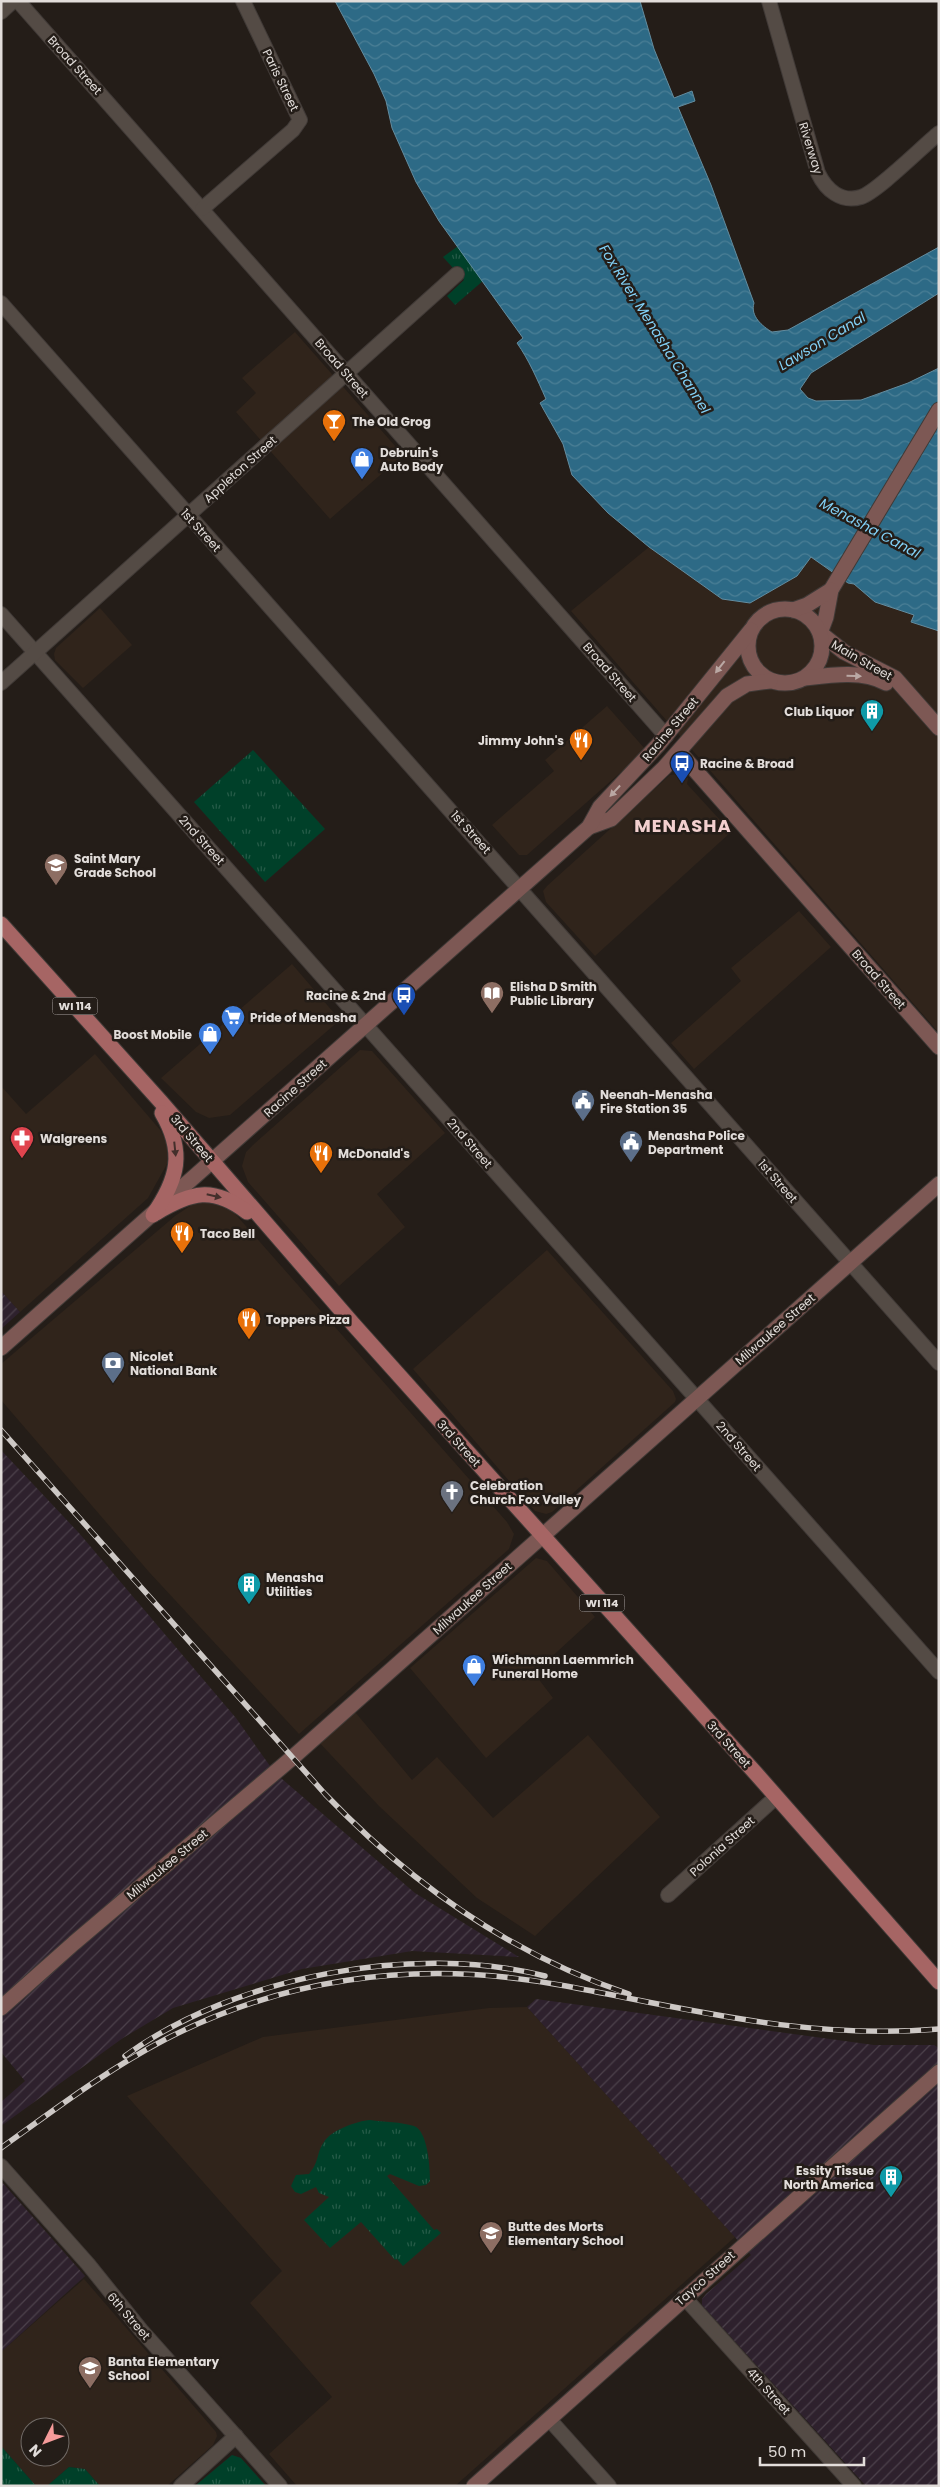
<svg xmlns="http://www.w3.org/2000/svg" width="940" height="2487" font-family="Poppins,sans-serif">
	<defs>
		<pattern id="industrial-furrows" width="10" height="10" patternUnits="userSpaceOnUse" patternTransform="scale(1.25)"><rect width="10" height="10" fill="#2e212d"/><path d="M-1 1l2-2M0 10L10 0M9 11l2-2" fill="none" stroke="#4c414b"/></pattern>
		<pattern id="grass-tufts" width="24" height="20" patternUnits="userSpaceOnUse" patternTransform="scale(1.25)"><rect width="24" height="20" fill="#004029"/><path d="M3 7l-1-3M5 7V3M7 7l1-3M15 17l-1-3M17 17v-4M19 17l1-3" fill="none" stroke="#255b47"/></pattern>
		<pattern id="water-waves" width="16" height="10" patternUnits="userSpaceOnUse" patternTransform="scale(1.25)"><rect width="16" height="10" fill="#2d6a86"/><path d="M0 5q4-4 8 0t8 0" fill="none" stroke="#4b7f96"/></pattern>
	</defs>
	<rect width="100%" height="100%" fill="#241d18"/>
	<!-- built -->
	<g fill="#30241b" fill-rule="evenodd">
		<polygon points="295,332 403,455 330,519 236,412 256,393 242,378"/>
		<polygon points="649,547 722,599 750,603 797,576 811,557 854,584 875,602 914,615 911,622 939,631 939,1033 571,611"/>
		<polygon points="100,608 132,645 83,688 55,660 54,654 56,648"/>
		<polygon points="607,706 646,750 527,855 519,855 492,825 554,771 545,760"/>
		<polygon points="678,774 688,778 687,784 731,832 595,956 546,902 543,891 547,886 670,775"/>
		<polygon points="799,911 831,947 694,1069 671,1043 741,981 731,968"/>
		<polygon points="292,964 340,1020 230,1115 209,1118 196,1112 161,1078"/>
		<polygon points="360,1050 372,1051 445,1133 377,1194 405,1227 339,1286 248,1182 242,1166 246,1152 253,1145"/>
		<polygon points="95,1054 161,1131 167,1144 167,1164 148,1198 20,1312 1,1291 1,1086 26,1114"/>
		<polygon points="210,1201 230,1208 507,1522 514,1534 509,1549 299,1734 149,1572 1,1400 1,1364 175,1216 193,1204"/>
		<polygon points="547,1250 673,1391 676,1399 675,1402 552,1512 546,1514 535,1511 413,1369"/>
		<polygon points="536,1558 547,1561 595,1617 534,1673 553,1698 486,1758 410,1668"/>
		<polygon points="350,1706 412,1780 437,1757 493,1818 588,1735 660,1817 535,1936 477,1898 379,1806 315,1738"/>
		<polygon points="527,2007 735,2237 455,2486 297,2486 269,2454 332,2397 250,2303 282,2271 127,2096 263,2037 489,2008"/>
		<path d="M84 2279 216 2432 217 2436 213 2445 167 2486H100L85 2469 69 2467 47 2486H36L1 2446V2352ZM30 2427H60V2457H30Z"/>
	</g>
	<!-- industrial -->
	<g fill="url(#industrial-furrows)">
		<polygon points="1,1291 20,1312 1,1329"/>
		<polygon points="1,1450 79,1533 236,1718 275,1773 415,1893 519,1957 412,1951 302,1969 173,2008 123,2038 1,2126 1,2102 25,2081 1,2052 1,2008 6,2003 1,1997"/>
		<polygon points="536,1999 874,2045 934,2045 939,2048 939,2486 866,2486 702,2305 702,2299 706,2294 751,2255 527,2007"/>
		<polygon points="1,2181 85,2276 1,2352"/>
	</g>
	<!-- grass -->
	<g fill="url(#grass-tufts)">
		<polygon points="458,246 484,280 455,305 447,296 464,280 443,257"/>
		<polygon points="253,750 325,829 265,882 194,802"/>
		<path d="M370 2120C384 2122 401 2122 414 2126 428 2131 430 2168 430 2181L426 2185 419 2186 390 2174 387 2176 434 2230 437 2229 441 2233 403 2266 397 2259 395 2260 361 2222 330 2248 304 2220 329 2197 319 2193 316 2187 301 2194 295 2192 291 2186 296 2175 309 2174C320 2161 316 2153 324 2142 331 2130 357 2121 370 2120Z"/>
		<polygon points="1,2446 36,2486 1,2486"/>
		<polygon points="232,2455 241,2458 266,2486 195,2486"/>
		<polygon points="69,2467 85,2469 100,2486 47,2486"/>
	</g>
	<!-- water -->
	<path fill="url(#water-waves)" stroke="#638c9f" d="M335 1H640L654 49 674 98 692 91 695 101 678 107 711 185 754 303C750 316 762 326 772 332L788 330 939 247V293L811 373 800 389 808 398 816 401 861 400 908 383 939 368V631L911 622 914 615 875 602 854 584 848 583 811 557 797 576 750 603 722 599 649 547 608 513 572 475 563 444 540 403 546 399C537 379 529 360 517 343L523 338 439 221 416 182 392 128 386 101 374 74Z"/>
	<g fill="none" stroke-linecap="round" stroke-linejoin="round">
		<!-- street casing -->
		<g stroke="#403a37" stroke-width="16">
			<g id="street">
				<polyline points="18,1 666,736"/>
				<path d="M769 1 818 173C826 190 841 203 861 197 877 192 923 146 939 133"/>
				<polyline points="1,12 13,1"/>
				<polyline points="202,209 293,130 300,120 243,1"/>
				<polyline points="1,303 939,1363"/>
				<polyline points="1,614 939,1672"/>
				<polyline points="1,683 457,274"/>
				<polyline points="668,1895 776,1797"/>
				<polyline points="1,2166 88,2264 141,2330 280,2486"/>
				<polyline points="684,2297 854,2486"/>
				<polyline points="549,2419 609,2486"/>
				<polyline points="181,2486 236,2436"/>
			</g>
		</g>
		<!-- secondary casing -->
		<g stroke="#403a37" stroke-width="17">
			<g id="secondary">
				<polyline points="939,410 831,590 826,617 820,633 844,652 895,678 939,728"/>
				<circle cx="785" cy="646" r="37"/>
				<polyline points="793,610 807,605 831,590"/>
				<path d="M805 678C830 675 863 670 886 683"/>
				<polyline points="680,753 939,1047"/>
				<polyline points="589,827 611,819 664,768 727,696 747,684 770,681"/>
				<polyline points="1,1348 589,827 600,807 658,745 751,630"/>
				<polyline points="1,2008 74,1943 292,1758 939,1184"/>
				<polyline points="474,2486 939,2072"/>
			</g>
		</g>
		<!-- primary casing -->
		<g stroke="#403a37" stroke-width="17">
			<g id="primary">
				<polyline points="1,924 161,1102 353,1324 759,1777 939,1982"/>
				<path d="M156 1213C191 1192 213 1186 247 1212"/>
				<path d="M153 1215C178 1179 185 1152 162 1113"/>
			</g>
		</g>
		<!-- street -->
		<use href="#street" stroke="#544b45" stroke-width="14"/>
		<!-- secondary -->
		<use href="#secondary" stroke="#7d5854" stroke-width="15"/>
		<!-- primary -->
		<use href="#primary" stroke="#a66564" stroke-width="15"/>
		<!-- rail casing -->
		<g stroke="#cdc8c5" stroke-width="5.5">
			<g id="rail">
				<path d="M1 1430 325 1794C410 1883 512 1955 629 1994"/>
				<path d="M125 2056C235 1976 414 1943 545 1976"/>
				<path d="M1 2148C54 2110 108 2069 166 2039 293 1974 428 1960 566 1986 693 2010 808 2040 939 2029"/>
			</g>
		</g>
		<!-- rail -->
		<use href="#rail" stroke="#241d18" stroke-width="4" stroke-dasharray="11" stroke-linecap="butt"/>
	</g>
	<!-- one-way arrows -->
	<defs><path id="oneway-solid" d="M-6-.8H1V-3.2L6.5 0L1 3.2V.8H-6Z" transform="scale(1.25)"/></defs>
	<g fill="#baa8a4">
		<use href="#oneway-solid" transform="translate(720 667) rotate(128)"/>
		<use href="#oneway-solid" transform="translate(854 676) rotate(2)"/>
		<use href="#oneway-solid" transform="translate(615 791) rotate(133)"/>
	</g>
	<g fill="#442f2b">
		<use href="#oneway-solid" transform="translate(175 1149) rotate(84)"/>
		<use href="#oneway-solid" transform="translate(214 1196) rotate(13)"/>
	</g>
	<!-- icons -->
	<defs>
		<g id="bar-pin" transform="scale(1.25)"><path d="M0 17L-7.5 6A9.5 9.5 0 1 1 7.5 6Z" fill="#e8710a" stroke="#241d18"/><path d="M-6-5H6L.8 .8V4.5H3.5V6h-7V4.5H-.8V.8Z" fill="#fff"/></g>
		<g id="shop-pin" transform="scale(1.25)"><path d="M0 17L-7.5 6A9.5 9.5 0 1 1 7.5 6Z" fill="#3f7fe0" stroke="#241d18"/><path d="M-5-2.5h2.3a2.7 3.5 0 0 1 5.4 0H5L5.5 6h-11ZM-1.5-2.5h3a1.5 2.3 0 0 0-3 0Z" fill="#fff"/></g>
		<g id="building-pin" transform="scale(1.25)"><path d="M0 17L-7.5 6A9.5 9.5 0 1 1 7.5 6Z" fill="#0f9aa8" stroke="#241d18"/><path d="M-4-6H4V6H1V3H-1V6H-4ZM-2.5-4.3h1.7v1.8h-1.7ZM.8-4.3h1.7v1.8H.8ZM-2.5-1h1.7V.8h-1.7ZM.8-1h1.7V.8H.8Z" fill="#fff"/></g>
		<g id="restaurant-pin" transform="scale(1.25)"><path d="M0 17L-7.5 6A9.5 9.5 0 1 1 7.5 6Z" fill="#e8710a" stroke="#241d18"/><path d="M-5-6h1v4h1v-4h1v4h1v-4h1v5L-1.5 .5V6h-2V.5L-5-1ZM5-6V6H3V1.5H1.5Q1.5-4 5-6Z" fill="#fff"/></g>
		<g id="bus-pin" transform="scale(1.25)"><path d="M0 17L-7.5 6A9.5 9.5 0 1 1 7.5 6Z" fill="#1a4fb4" stroke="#241d18"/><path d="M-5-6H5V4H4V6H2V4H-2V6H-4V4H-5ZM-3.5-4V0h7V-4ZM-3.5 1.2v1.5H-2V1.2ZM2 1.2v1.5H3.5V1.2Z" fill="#fff"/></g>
		<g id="school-pin" transform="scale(1.25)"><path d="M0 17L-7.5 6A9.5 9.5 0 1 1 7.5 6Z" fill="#8d6e63" stroke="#241d18"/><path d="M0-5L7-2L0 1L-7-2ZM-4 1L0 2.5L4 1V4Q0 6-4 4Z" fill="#fff"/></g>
		<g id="library-pin" transform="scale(1.25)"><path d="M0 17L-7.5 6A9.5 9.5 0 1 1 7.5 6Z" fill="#8d6e63" stroke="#241d18"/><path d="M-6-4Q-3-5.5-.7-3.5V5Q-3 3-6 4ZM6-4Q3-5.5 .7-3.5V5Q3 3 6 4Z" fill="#fff"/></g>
		<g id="supermarket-pin" transform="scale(1.25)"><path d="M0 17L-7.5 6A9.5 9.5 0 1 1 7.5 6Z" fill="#3f7fe0" stroke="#241d18"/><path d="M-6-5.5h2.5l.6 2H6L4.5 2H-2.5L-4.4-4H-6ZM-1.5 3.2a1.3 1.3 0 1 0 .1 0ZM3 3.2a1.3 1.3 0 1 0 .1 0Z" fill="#fff"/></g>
		<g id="civic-pin" transform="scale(1.25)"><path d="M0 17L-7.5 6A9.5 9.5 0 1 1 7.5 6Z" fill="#5c6f8a" stroke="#241d18"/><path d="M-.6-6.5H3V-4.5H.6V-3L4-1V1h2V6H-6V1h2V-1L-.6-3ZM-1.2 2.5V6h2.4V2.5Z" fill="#fff"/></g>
		<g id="pharmacy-pin" transform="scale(1.25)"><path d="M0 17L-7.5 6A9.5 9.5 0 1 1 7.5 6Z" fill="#e0444e" stroke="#241d18"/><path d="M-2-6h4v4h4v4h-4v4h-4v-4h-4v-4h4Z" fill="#fff"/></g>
		<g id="bank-pin" transform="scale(1.25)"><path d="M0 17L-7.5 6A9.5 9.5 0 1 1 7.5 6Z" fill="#5c6f8a" stroke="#241d18"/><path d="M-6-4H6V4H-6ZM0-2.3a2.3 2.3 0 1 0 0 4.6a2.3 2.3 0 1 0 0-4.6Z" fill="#fff"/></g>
		<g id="church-pin" transform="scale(1.25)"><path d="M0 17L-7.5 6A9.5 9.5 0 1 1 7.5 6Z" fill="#6b7280" stroke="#241d18"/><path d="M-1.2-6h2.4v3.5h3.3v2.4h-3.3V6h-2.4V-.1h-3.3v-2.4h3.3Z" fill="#fff"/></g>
	</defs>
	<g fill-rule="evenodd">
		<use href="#bar-pin" x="334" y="421"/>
		<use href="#shop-pin" x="362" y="459"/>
		<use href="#building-pin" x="872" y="711"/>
		<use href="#restaurant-pin" x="581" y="740"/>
		<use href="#bus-pin" x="682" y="763"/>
		<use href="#school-pin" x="56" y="865"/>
		<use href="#library-pin" x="492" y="993"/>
		<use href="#bus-pin" x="404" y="995"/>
		<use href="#supermarket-pin" x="233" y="1017"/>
		<use href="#shop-pin" x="210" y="1034"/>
		<use href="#civic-pin" x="583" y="1101"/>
		<use href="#pharmacy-pin" x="22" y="1138"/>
		<use href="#civic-pin" x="631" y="1142"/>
		<use href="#restaurant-pin" x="321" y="1153"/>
		<use href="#restaurant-pin" x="182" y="1233"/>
		<use href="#restaurant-pin" x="249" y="1319"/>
		<use href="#bank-pin" x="113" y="1363"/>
		<use href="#church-pin" x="452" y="1492"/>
		<use href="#building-pin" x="249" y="1584"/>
		<use href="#shop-pin" x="474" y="1666"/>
		<use href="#building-pin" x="891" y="2177"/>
		<use href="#school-pin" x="491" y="2233"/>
		<use href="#school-pin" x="90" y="2368"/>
	</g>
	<g text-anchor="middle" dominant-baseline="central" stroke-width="5" stroke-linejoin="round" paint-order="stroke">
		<!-- shield labels -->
		<g fill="#241d18" stroke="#a9a3a0" stroke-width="1">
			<rect x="52.5" y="997.5" width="45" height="17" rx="4"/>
			<rect x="579.5" y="1594.5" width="45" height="17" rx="4"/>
		</g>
		<g font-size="11" font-weight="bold" fill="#e2ddda">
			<text x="75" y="1006">WI 114</text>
			<text x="602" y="1603">WI 114</text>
		</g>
		<!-- street labels -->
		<g font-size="12" fill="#e2ddda" stroke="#241d18">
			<text transform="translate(75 65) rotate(48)">Broad Street</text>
			<text transform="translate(281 80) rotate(64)">Paris Street</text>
			<text transform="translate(811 148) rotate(73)">Riverway</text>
			<text transform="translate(342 368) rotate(49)">Broad Street</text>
			<text transform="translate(240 469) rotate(-42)">Appleton Street</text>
			<text transform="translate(201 530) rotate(48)">1st Street</text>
			<text transform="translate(862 660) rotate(30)">Main Street</text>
			<text transform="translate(610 672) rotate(49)">Broad Street</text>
			<text transform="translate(670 729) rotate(-50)">Racine Street</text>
			<text transform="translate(471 832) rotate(48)">1st Street</text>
			<text transform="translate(202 840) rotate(48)">2nd Street</text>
			<text transform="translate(879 979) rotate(49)">Broad Street</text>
			<text transform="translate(295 1088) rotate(-42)">Racine Street</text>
			<text transform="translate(192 1138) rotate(50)">3rd Street</text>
			<text transform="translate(470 1143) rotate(49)">2nd Street</text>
			<text transform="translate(778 1181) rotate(49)">1st Street</text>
			<text transform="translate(775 1329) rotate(-41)">Milwaukee Street</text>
			<text transform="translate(459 1443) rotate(48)">3rd Street</text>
			<text transform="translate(739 1446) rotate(49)">2nd Street</text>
			<text transform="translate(472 1598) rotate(-42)">Milwaukee Street</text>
			<text transform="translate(729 1744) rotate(48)">3rd Street</text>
			<text transform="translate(722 1846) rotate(-42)">Polonia Street</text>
			<text transform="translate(167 1864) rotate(-40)">Milwaukee Street</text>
			<text transform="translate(705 2278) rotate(-42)">Tayco Street</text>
			<text transform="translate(129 2316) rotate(49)">6th Street</text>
			<text transform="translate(769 2391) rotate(48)">4th Street</text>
		</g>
		<!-- poi labels -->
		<g font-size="12" font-weight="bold" fill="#e2ddda" stroke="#241d18" text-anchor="start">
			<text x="352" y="421">The Old Grog</text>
			<text x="380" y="452">Debruin's<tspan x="380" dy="14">Auto Body</tspan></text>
			<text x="854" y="711" text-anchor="end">Club Liquor</text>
			<text x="564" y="740" text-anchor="end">Jimmy John's</text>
			<text x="700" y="763">Racine &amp; Broad</text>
			<text x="74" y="858">Saint Mary<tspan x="74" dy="14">Grade School</tspan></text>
			<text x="510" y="986">Elisha D Smith<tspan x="510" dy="14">Public Library</tspan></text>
			<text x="386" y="995" text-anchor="end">Racine &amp; 2nd</text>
			<text x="250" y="1017">Pride of Menasha</text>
			<text x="192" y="1034" text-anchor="end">Boost Mobile</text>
			<text x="600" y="1094">Neenah-Menasha<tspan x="600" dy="14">Fire Station 35</tspan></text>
			<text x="648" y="1135">Menasha Police<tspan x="648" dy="14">Department</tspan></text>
			<text x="40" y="1138">Walgreens</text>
			<text x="338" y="1153">McDonald's</text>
			<text x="200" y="1233">Taco Bell</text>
			<text x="266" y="1319">Toppers Pizza</text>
			<text x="130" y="1356">Nicolet<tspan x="130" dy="14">National Bank</tspan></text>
			<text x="470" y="1485">Celebration<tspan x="470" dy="14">Church Fox Valley</tspan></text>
			<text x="266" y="1577">Menasha<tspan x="266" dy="14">Utilities</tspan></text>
			<text x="492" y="1659">Wichmann Laemmrich<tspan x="492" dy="14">Funeral Home</tspan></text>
			<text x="874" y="2170" text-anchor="end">Essity Tissue<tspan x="874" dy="14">North America</tspan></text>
			<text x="508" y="2226">Butte des Morts<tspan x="508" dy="14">Elementary School</tspan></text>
			<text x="108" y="2361">Banta Elementary<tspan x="108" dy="14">School</tspan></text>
		</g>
		<!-- water labels -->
		<g font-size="14" font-style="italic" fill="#82d1f7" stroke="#241d18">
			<text transform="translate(655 329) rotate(58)">Fox River, Menasha Channel</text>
			<text transform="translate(822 341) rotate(-31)">Lawson Canal</text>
			<text transform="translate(870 528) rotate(28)">Menasha Canal</text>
		</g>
		<!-- district labels -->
		<g font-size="18" font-weight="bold" letter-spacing="1" fill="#f3d0cf" stroke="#241d18">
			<text x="683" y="825">MENASHA</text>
		</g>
	</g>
	<!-- border -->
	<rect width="940" height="2487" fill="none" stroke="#e2ddda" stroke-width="5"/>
	<!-- north arrow -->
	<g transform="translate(45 2442) rotate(228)"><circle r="24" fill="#241d18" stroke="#706a66"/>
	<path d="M0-4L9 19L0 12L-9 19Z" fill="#f59b9a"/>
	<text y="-8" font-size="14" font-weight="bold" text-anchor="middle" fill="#e2ddda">N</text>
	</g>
	<!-- scale -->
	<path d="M760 2457v8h104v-8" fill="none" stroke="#e2ddda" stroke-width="2.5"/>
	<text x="768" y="2457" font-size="15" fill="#e2ddda" stroke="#241d18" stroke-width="4" paint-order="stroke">50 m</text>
</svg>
